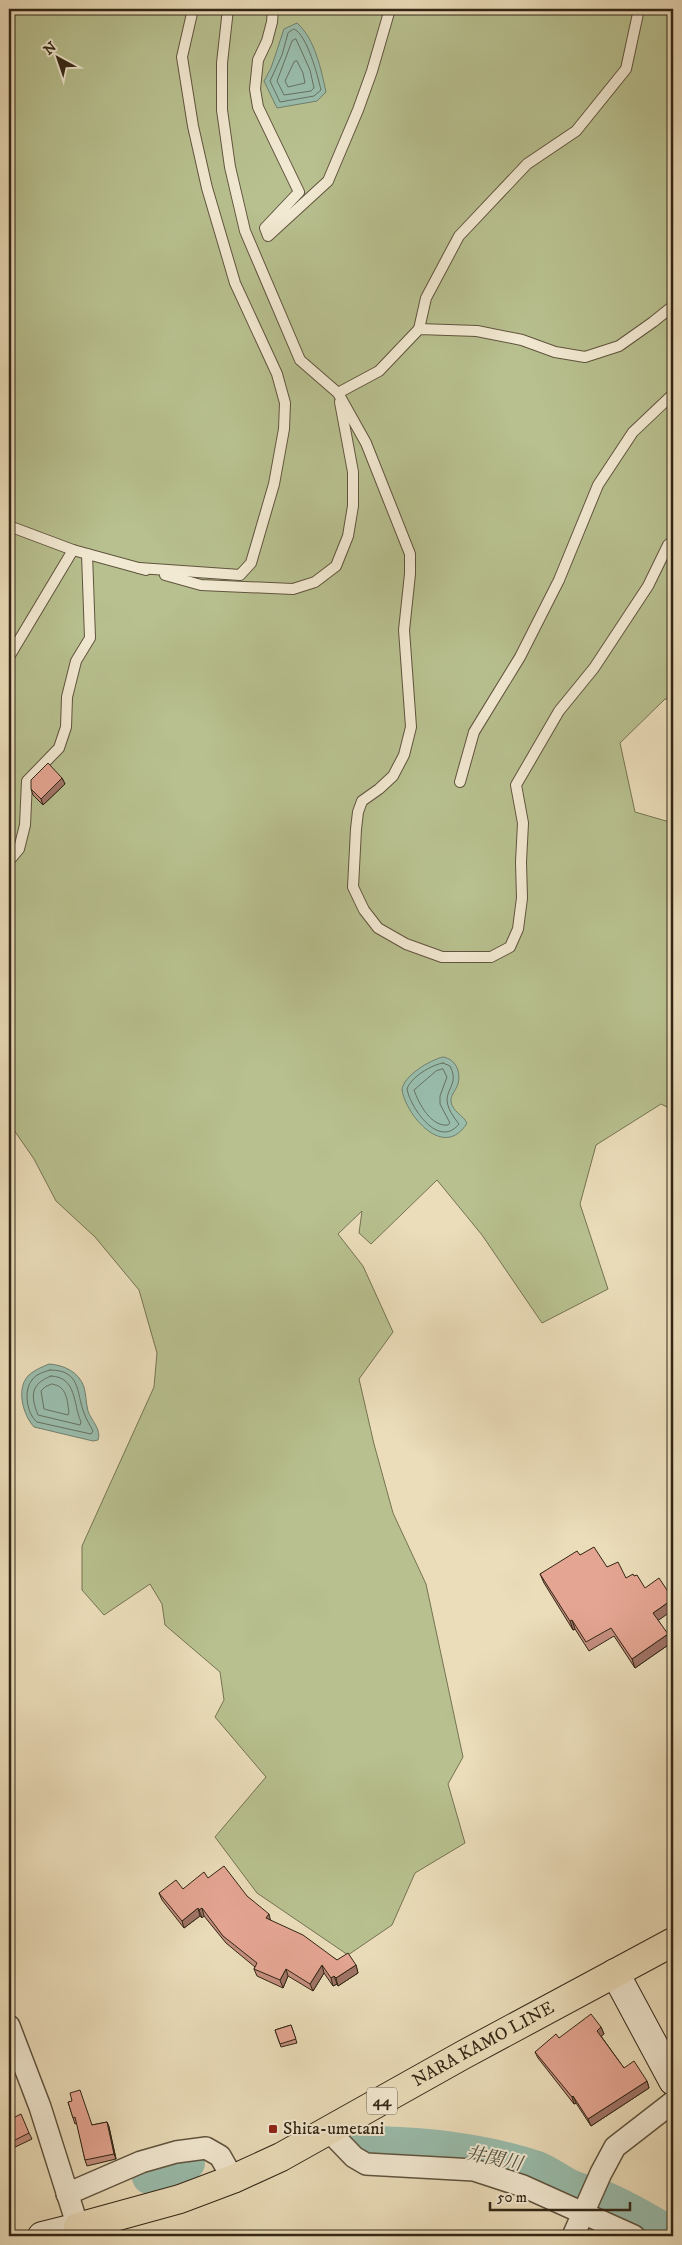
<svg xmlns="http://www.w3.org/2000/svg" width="682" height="2245" font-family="'IM FELL DW Pica','Noto Serif JP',serif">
	<rect width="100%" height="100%" fill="#ebddba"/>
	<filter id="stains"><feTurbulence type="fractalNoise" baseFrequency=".004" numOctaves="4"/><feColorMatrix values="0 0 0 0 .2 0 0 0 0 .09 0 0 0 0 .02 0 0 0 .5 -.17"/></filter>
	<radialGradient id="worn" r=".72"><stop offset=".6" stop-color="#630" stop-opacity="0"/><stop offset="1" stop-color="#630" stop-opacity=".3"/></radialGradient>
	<!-- green -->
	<polygon fill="#b8c08f" stroke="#757352" points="9,9 673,9 673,699 665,699 620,743 635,812 673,823 673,1110 661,1104 596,1145 580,1204 608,1289 542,1323 482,1235 437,1180 371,1244 359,1233 362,1211 338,1234 363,1266 393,1332 359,1379 374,1444 393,1513 426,1584 463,1757 448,1784 465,1843 415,1873 392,1925 348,1955 257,1893 215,1837 266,1777 215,1717 224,1700 220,1672 165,1625 162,1604 150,1584 104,1615 82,1590 82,1546 154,1387 157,1353 139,1290 95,1237 56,1201 34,1159 9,1123"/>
	<!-- water -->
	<g fill="#99bcab" stroke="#70806f">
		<path d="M297 23C315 39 321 69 326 92L317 101 277 108 264 81 271 68 284 29Z"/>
		<path d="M443 1057C456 1059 461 1072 458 1084 456 1090 450 1096 451 1102 453 1112 463 1115 467 1123 444 1161 406 1115 402 1090 403 1076 430 1060 443 1057Z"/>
		<path d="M49 1364C64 1365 79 1372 84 1387 86 1394 86 1403 88 1411 91 1420 102 1430 98 1440L93 1441 34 1427C23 1415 16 1389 28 1376 34 1370 42 1367 49 1364Z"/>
	</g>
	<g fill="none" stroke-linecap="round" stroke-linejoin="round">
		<!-- shore -->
		<g stroke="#667160" stroke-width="1">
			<path d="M294 29C307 34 318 77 321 90L314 96 280 102 270 81 282 55 288 33Z"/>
			<polygon points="296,39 310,70 314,88 311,91 284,95 277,81 292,41"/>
			<polygon points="297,61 303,73 305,83 288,87 285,81 294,62"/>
			<path d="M443 1063 450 1066C463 1091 431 1090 459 1124 439 1149 411 1109 407 1089 411 1077 431 1065 443 1063Z"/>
			<path d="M443 1069 447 1077 440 1096V1104L450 1123 448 1125C431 1127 419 1104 414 1090L436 1071Z"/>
			<path d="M50 1370C81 1370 76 1392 84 1413 86 1419 90 1425 93 1431L91 1434 37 1422C27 1414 23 1391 32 1380 36 1374 44 1372 50 1370Z"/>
			<path d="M51 1376C77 1377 73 1404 81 1422L80 1425 38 1415C30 1395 31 1384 51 1376Z"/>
			<path d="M52 1384C67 1386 67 1400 69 1412L68 1415 44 1409 41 1391 45 1387Z"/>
		</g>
		<!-- river -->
		<g stroke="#99bcab" stroke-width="34">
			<path d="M360 2143C419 2143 480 2149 537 2168 548 2172 559 2181 570 2186 580 2191 592 2193 602 2197 627 2207 650 2222 673 2234"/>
			<polyline points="149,2177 188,2163"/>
		</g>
		<!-- lane casing -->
		<g stroke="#60543e" stroke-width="12">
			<g id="lane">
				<polyline points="228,9 222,63 222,110 230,167 245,231 300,360 338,393 366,443 410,554 410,574 404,630 411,727 404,755 393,776 379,789 362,801 358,812 356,829 353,887 364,910 378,928 406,944 442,957 491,957 510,947 518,929 522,898 521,862 523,823 516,785 559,711 594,668 648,586 668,545 673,541"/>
				<polyline points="273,9 272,22 267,41 258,60 255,89 258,107 299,192 265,228 268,236 328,181 358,110 372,71 390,9"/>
				<polyline points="419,329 426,298 459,236 527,164 576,131 626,69 639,9"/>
				<polyline points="338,393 379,371 419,329 477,331 522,340 555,352 585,357 619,346 653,322 673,306"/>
				<polyline points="9,526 73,550 146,570"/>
				<polyline points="139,568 240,575 251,563 274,484 284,429 285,403 277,374 235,283 207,188 193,126 182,57 193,9"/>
				<polyline points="165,575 201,585 293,589 315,582 336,566 348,536 353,506 353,472 340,402"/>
				<polyline points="9,657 73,550"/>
				<polyline points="460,782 474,732 520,657 559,580 598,485 633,432 673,394"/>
				<polyline points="9,861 19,849 25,825 27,781 59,748 66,727 67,697 76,661 90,638 87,554"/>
			</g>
		</g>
		<!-- street casing -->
		<g stroke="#60543e" stroke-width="24">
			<g id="street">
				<polyline points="9,2026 40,2107 78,2227 90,2235"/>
				<polyline points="329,2131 354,2157 366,2164 474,2170 523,2186 634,2236"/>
				<polyline points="67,2194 141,2162 176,2152 206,2148 220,2156 233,2179"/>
				<polyline points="573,2236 601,2173 615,2147 673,2102"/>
			</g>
		</g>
		<!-- secondary casing -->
		<g stroke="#322615" stroke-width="30">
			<g id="secondary">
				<polyline points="615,1973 673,2081"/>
				<polyline points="42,2236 78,2227"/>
			</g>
		</g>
		<!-- primary casing -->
		<g stroke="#322615" stroke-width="30">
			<g id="primary">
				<path id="s1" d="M80 2236 78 2227 180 2199 233 2179 281 2157 463 2055 673 1942"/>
			</g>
		</g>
		<!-- lane -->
		<use href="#lane" stroke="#f2e9d2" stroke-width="10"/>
		<!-- street -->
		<use href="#street" stroke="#f2e9d2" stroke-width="21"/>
		<!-- secondary -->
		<use href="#secondary" stroke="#f2e9d2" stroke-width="28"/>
		<!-- primary -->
		<use href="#primary" stroke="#ebddba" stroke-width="28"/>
	</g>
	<!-- wall -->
	<g fill="#c48e7e" stroke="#322615">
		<polygon points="62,778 65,784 43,805 33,795 31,789"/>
		<polygon points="580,1555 607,1567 626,1578 658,1620 671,1643 635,1668 614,1636 589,1651 575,1629 573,1630 544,1583 540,1574"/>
		<polygon points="208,1878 247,1896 271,1921 337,1960 356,1965 358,1973 338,1986 337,1984 333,1986 324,1973 313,1991 288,1976 283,1988 257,1976 254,1969 255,1967 226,1943 204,1916 202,1918 200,1916 184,1928 162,1900 159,1893 183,1889"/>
		<polygon points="291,2025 297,2043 281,2047 275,2030"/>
		<polygon points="601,2027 604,2034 601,2036 624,2068 647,2081 649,2088 591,2126 576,2103 574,2104 538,2058 535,2052 559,2038"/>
		<polygon points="68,2102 92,2125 107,2122 109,2127 116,2159 87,2166 85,2160 77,2123 75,2124"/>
		<polygon points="9,2120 29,2133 32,2139 9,2150"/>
	</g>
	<!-- shaded-wall -->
	<g fill="#a07466" stroke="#322615">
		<polygon points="62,778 65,784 43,805 41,799"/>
		<polygon points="673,1599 673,1610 656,1622 653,1613"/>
		<polygon points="572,1620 575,1629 573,1630 570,1621"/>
		<polygon points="668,1634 671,1643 635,1668 632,1659"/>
		<polygon points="198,1908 200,1916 184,1928 182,1921"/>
		<polygon points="202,1908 204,1916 202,1918 199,1910"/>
		<polygon points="269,1914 271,1922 266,1918"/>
		<polygon points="322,1965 324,1973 313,1991 310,1984"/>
		<polygon points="356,1965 358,1973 338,1986 336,1978"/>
		<polygon points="286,1969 288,1976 283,1988 280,1980"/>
		<polygon points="334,1976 337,1984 333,1986 331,1978"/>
		<polygon points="601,2027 604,2034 599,2038 597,2031"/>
		<polygon points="647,2081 649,2088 591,2126 588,2119"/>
		<polygon points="573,2096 576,2103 574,2104 572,2097"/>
		<polygon points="107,2122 109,2127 116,2159 114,2154"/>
	</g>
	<!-- building -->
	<g fill="#e4a592" stroke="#322615">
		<polygon points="48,763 62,778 41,799 31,789 31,780"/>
		<polygon points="594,1547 607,1567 618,1562 626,1578 633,1574 634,1576 637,1575 645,1588 659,1578 673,1599 653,1613 668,1634 632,1659 611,1628 586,1642 572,1620 570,1621 540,1574 577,1551 580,1555"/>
		<polygon points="224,1866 247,1896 269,1914 266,1918 303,1935 337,1960 348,1953 356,1965 336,1978 334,1976 331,1978 322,1965 310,1984 286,1969 280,1980 254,1969 257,1963 223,1936 202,1908 199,1910 198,1908 182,1921 159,1893 176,1880 183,1889 204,1872 208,1878"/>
		<polygon points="591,2014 601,2027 597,2031 624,2068 634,2061 647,2081 588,2119 573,2096 572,2097 535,2052 556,2034 559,2038"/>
		<polygon points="291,2025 296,2039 280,2044 275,2030"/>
		<polygon points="80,2090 92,2125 107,2122 114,2154 85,2160 75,2117 73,2118 68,2102 72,2101 70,2093"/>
		<polygon points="21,2114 29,2133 9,2143 9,2120"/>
	</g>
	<!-- markers -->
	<rect fill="#8f2418" stroke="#f2e9d2" stroke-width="2" x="268" y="2124" width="10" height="10" rx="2.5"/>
	<g text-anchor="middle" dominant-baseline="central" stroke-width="4" stroke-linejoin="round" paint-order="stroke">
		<!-- shield labels -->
		<rect fill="#f2e9d2" stroke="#6c604e" stroke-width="1" x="367" y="2087.5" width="30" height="27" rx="4"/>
		<g font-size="16" font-weight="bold" fill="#322615">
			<text x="382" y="2101">44</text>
		</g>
		<!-- street labels -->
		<g font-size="18" fill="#322615" stroke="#f2e9d2">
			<text stroke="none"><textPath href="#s1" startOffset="456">NARA KAMO LINE</textPath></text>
		</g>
		<!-- poi labels -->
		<g font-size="18" fill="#322615" stroke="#f2e9d2" text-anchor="start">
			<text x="283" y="2129">Shita-umetani</text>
		</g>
		<!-- water labels -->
		<g font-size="19" font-style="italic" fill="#515342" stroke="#f2e9d2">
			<text transform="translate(494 2159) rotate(12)">井関川</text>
		</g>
	</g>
	<!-- margin -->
	<rect width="682" height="2245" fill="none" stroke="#ebddba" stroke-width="30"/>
	<rect x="10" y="10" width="662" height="2225" fill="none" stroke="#322615" stroke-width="2.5"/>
	<rect x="15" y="15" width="652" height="2215" fill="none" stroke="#322615"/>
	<!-- north arrow -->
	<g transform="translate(58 58) rotate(320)" stroke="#f2e9d2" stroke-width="4" paint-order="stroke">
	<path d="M0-4L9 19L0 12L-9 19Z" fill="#322615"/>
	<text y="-8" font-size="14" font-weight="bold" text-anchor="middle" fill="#322615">N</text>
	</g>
	<!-- scale -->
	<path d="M490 2202v8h140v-8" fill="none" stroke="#322615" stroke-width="2.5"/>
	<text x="497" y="2202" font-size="15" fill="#322615" stroke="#f2e9d2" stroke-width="4" paint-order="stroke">50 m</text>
	<rect width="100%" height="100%" filter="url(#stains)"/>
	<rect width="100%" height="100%" fill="url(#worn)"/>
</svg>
